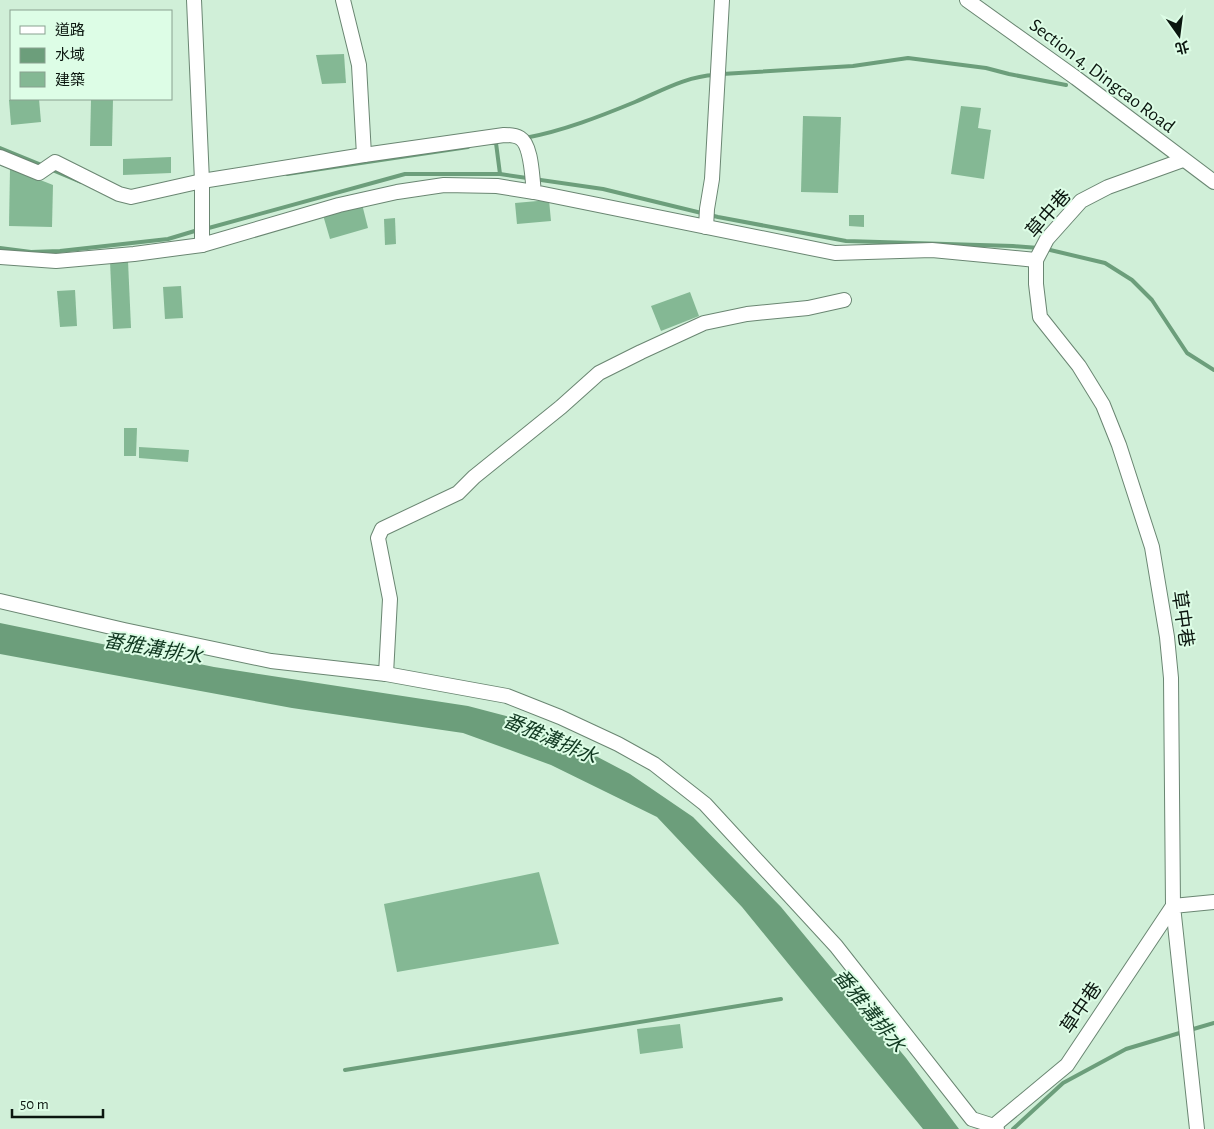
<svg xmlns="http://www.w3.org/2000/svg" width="1214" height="1129" font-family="'Alegreya Sans','Noto Sans TC',sans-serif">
	<rect width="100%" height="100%" fill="#d0efd8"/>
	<!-- water -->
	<polygon fill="#6c9e7b" points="0,623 214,667 468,706 533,723 630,774 693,817 781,907 906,1058 959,1129 923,1129 742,907 657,817 551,765 463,733 292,708 0,654"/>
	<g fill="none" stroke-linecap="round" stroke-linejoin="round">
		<!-- stream -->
		<g stroke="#6c9e7b" stroke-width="4">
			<polyline points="722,74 853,66 908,58 986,68 1009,74 1066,85"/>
			<path d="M525 138C563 131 601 116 635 102 661 91 687 76 715 75"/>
			<polyline points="492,143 496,143 500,174"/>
			<polyline points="0,148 44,166"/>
			<polyline points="50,169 81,182"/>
			<polyline points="287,174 468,147"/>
			<polyline points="205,229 405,174 500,174 603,189 718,217 846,241 1013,246 1039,248"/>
			<polyline points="0,248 31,252 60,251 168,239 198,230"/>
			<polyline points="1046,249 1105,263 1132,280 1152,300 1187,353 1214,370"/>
			<polyline points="1190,1030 1214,1023"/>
			<polyline points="345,1070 781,999"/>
			<polyline points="1013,1129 1063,1083 1126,1049 1183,1032"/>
		</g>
	</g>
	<!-- building -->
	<g fill="#84b894">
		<polygon points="344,54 346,83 322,84 316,55"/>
		<polygon points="22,99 39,99 41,122 11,125 9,100"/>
		<polygon points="91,99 113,99 112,146 90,146"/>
		<polygon points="961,106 981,108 978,128 991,130 984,179 951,174"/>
		<polygon points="803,116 841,117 838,193 801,192"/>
		<polygon points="171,157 171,173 123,175 123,159"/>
		<polygon points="10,168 53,185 52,227 9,226"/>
		<polygon points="549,200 551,221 517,224 515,203"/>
		<polygon points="362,204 368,228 330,239 323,215"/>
		<polygon points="849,215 864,215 864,227 849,226"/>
		<polygon points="395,218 396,244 385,245 384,219"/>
		<polygon points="110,261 128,261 131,328 113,329"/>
		<polygon points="181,286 183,318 165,319 163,287"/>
		<polygon points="75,290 77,326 60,327 57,291"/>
		<polygon points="690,292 699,316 661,331 651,306"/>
		<polygon points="124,428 137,428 136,456 124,456"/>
		<polygon points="139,447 189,450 188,462 139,458"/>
		<polygon points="539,872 559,944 397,972 384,904"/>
		<polygon points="680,1024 683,1048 640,1054 637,1029"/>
	</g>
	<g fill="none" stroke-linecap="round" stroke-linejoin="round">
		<!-- minor casing -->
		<g stroke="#6a8672" stroke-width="16">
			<g id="minor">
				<polyline points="194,0 202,181 202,245"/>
				<polyline points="343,0 359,65 364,155"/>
				<polyline points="967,0 1076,78 1214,182"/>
				<path d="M0 157 39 173 55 162 119 194 131 197 202 181 364 155 504 135C510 135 515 135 520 138 532 145 532 179 534 192L835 253 932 250 1036 260"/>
				<polyline points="706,227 707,209 712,179 722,0"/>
				<polyline points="0,257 56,261 134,254 202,245 339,205 397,192 444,185 497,186 534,192"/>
				<polyline points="0,601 124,630 271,661 386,674 507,696 560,717 618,744 654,764 705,804 836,946 972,1119 994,1126 997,1129"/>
				<polyline points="386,674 390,599 378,538 382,529 458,493 474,477 561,407 599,373 641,352 704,323 747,314 808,308 844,300"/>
				<polyline points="990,1129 1067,1065 1173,906 1171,678 1167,637 1152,547 1119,445 1103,405 1079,366 1040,317 1036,284 1036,260 1047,239 1081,201 1108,187 1183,160"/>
				<polyline points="1197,1129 1173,906 1214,902"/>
			</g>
		</g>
		<!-- minor -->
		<use href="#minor" stroke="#fff" stroke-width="14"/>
	</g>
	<g text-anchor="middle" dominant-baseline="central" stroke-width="4" stroke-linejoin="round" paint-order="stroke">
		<!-- street labels -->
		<g font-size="19" fill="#0b160f" stroke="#ddfde6">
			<text transform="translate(1102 76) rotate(37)">Section 4, Dingcao Road</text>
			<text transform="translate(1049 214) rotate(-49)">草中巷</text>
			<text transform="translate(1182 619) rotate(82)">草中巷</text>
			<text transform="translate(1082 1008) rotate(-56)">草中巷</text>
		</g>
		<!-- water labels -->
		<g font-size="20" font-style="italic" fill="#113921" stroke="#ddfde6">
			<text transform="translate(153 649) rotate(10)">番雅溝排水</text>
			<text transform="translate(550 739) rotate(23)">番雅溝排水</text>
			<text transform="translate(869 1011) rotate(51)">番雅溝排水</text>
		</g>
	</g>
	<!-- legend -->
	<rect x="10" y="10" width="162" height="90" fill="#ddfde6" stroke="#89a190"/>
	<rect x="20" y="26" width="25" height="8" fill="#ffffff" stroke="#89a190"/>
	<text x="55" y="35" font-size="15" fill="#0b160f">道路</text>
	<rect x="20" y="48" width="25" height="15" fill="#6c9e7b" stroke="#89a190"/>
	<text x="55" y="60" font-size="15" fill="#0b160f">水域</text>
	<rect x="20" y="72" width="25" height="15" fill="#84b894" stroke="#89a190"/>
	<text x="55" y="85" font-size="15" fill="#0b160f">建築</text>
	<!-- north arrow -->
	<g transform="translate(1179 35) rotate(166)" stroke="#ddfde6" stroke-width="4" paint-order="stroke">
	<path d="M0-4L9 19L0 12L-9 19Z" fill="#0b160f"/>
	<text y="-8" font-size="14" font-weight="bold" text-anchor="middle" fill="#0b160f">北</text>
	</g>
	<!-- scale -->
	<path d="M12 1109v8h91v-8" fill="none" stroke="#0b160f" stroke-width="2.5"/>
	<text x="20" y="1109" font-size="15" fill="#0b160f" stroke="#ddfde6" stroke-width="4" paint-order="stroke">50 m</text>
</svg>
